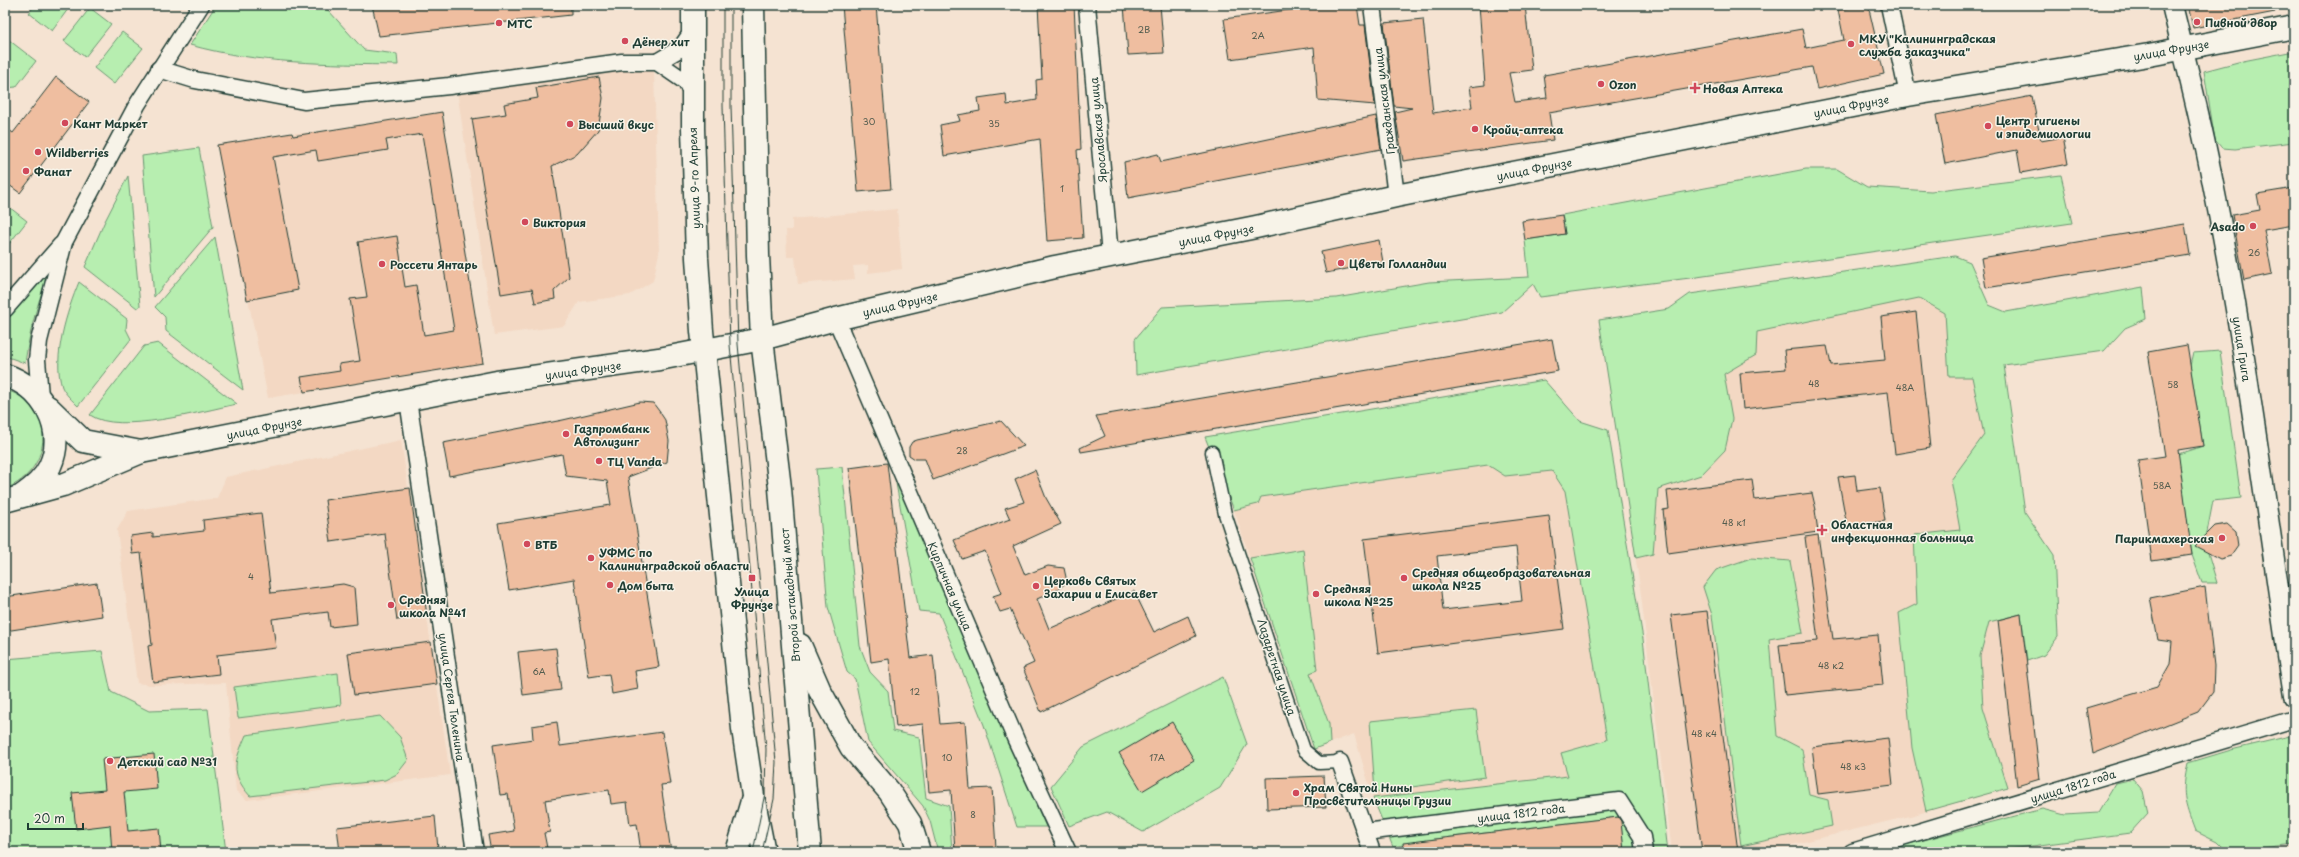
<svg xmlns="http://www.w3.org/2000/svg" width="2299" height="857" font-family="'Playpen Sans',sans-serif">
	<rect width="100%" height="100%" fill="#f5e3d2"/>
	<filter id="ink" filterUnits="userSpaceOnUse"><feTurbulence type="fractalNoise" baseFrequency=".025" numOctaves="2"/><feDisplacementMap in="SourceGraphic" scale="8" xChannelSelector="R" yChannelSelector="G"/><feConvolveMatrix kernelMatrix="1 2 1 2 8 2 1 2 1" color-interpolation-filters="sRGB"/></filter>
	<g filter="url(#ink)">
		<!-- built -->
		<g fill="#f3d8c3" fill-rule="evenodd">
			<polygon points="654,70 659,253 653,281 630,295 579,302 564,326 494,335 457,91 614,71"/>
			<polygon points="442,112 483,363 268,398 217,145 292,133 313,133"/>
			<polygon points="897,209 902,269 868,273 868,265 853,266 855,279 798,284 795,257 787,257 786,230 792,230 792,219"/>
			<polygon points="1970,262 2009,502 2040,779 1914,815 1763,852 1672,852 1640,587 1599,320"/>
			<polygon points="401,440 450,775 247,800 236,791 226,683 151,685 137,683 117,530 128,511 217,498 226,477"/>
			<path d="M1573 453 1625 735 1562 753 1568 776 1373 798 1354 734 1314 749 1234 510 1258 504 1261 497ZM1549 516 1564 629 1378 653 1364 539Z"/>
		</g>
		<!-- green -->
		<g fill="#b7eeb0" stroke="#6b9672">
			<polygon points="35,5 71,5 52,31 29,13"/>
			<path d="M216 5H320L329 11 364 50 397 54 398 65C328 64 258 64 190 45Z"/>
			<polygon points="90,8 111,24 85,57 64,41"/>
			<polygon points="122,32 143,48 114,84 94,68"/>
			<polygon points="5,37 36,61 16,87 5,88"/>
			<polygon points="2294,51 2294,142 2235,149 2222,148 2215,140 2204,71 2238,62"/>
			<polygon points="199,148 213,227 154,297 142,156"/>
			<polygon points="1806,169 1837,169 1867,187 1931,191 2061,175 2072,223 1690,278 1540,297 1533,284 1502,312 1136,375 1135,339 1162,307 1336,298 1429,282 1529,277 1525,240 1565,234 1562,215"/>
			<polygon points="128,176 140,306 137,308 85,267 104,223"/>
			<polygon points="9,207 27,221 5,249 5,212"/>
			<polygon points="215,237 243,390 166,331 165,317 155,307"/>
			<polygon points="1955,256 1970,262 1989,305 2006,312 2143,287 2146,319 2125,328 2104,351 2004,365 2025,512 2054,555 2058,637 2044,655 2027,661 2021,614 1989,622 1980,656 1983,708 2008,788 1926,811 1912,748 1899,613 1917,604 1914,535 1960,530 1951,480 1984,435 1972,377 1949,377 1945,313 1919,298 1757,332 1756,355 1724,374 1732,419 1725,450 1701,475 1658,489 1653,554 1636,558 1599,320 1669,309 1690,294"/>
			<path d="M53 261C40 295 30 327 25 363L5 356V320Z"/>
			<path d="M79 282 127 319 126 329 131 339 78 406C73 401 65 394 62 387 52 357 67 311 79 282Z"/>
			<path d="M158 343 237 404C202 411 119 435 90 415L144 346Z"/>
			<polygon points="2220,351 2241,498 2213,501 2205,543 2217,583 2202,583 2192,555 2178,454 2203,446 2190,366 2193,353"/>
			<polygon points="1544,380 1580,421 1608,430 1643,639 1668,852 1624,852 1620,817 1427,840 1393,847 1373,798 1568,776 1561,753 1607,740 1565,491 1552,471 1505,476 1488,465 1261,497 1258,504 1234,510 1205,437"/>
			<path d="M5 390C56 403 55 470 5 489Z"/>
			<polygon points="842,467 860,646 870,672 888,691 893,731 919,737 926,798 949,806 952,852 938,852 930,821 923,806 868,742 855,679 847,672 828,607 816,469"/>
			<polygon points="894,472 1046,827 1017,827 984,725 939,613 919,611"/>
			<polygon points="1303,549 1317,670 1310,673 1329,724 1330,743 1314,749 1250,558"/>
			<polygon points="1751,558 1790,561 1803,633 1769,639 1777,736 1802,749 1809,795 1828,800 1832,826 1741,846 1712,615 1703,587 1716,570"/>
			<polygon points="102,651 111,692 149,711 208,709 226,852 5,852 5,659"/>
			<polygon points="338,673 341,705 238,718 234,687"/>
			<polygon points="1223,677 1247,744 1220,788 1143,832 1107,812 1069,826 1051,786 1083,747"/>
			<polygon points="1476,710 1485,777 1375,792 1370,721"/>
			<path d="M380 716 400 737 408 760 397 774 385 780 250 796C229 772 235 761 246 735Z"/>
			<path d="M2294 735V844L2227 852 2217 842 2195 831C2184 802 2181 794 2188 763L2231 750Z"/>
			<polygon points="2133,779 2143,791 2148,813 2130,833 1987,852 1878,852 2042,809 2065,815 2098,813 2116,783"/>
		</g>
		<!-- building -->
		<g fill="#efbea0" stroke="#1f3d34" fill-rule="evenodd">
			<polygon points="372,5 571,5 571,15 379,36"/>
			<polygon points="842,5 876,5 891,189 858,192"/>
			<polygon points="1038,5 1074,5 1081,149 1077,150 1083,238 1047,241 1040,139 944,156 940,125 960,121 958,115 980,111 978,98 1006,94 1007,105 1037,100 1036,80 1042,79"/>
			<polygon points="1124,5 1160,5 1164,53 1128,55"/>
			<polygon points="1310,5 1357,5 1360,25 1365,25 1375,105 1318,100 1314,47 1230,59 1224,19 1310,7"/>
			<polygon points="1479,5 1525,5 1532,70 1509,73 1515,102 1547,98 1544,75 1802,29 1806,48 1844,40 1838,10 1863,5 1868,5 1884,74 1817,89 1812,67 1549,113 1553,140 1403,161 1395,112 1412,108 1394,106 1384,23 1423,19 1433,113 1472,107 1469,87 1485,85"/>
			<polygon points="2188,5 2274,5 2275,12 2193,28"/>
			<polygon points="56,77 89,102 20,193 5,182 5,127 13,133"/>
			<polygon points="599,77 603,98 598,130 577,154 552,166 569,277 554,291 555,299 535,303 532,289 501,294 472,119 506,114 504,104 538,98 536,88"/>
			<polygon points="2032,96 2041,141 2063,137 2068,164 2021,173 2017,150 1945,164 1936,115"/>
			<polygon points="442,112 483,363 304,392 301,377 340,371 339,364 360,361 350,299 367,297 358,242 397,236 405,287 416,285 424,335 454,330 422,134 386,140 388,150 318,161 316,150 273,157 298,290 247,300 217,145 292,133 293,136"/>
			<polygon points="1376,116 1381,149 1128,198 1124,162 1158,154 1161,162"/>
			<polygon points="2294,188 2294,225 2264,230 2272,274 2244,280 2232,215 2260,210 2257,194"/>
			<polygon points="1562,215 1565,234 1525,240 1522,221"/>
			<polygon points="2185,224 2190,255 1986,288 1981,258"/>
			<polygon points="1379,240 1383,262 1326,273 1321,252"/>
			<polygon points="1916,312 1930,448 1895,454 1888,392 1743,409 1740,373 1786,369 1784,350 1827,346 1831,365 1885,360 1881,317"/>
			<polygon points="1552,339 1558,371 1081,452 1080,448 1105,436 1096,416"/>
			<polygon points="2187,345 2203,446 2178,450 2192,555 2152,561 2138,460 2165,456 2148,352"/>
			<polygon points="640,402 653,403 659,411 665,420 669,441 667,462 628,477 659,667 635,671 638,689 612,694 609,674 589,677 574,579 509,590 498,523 611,505 607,481 566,476 562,454 449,476 443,443 563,420"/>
			<polygon points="1001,421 1024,446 933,480 925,459 915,459 909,455 909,447 912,442 917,440"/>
			<polygon points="887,463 910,658 933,655 940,724 965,722 970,789 992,788 996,848 955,851 951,790 929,792 923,724 896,727 889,659 871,662 849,468"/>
			<polygon points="1035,470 1046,498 1061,524 1013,546 1025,575 1048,566 1064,568 1067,582 1057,590 1037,599 1049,629 1134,591 1154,632 1188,616 1196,636 1041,712 1023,668 1034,663 1010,609 1000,612 993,596 1002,593 985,551 962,559 954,540 1010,519 1005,508 1024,502 1015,479"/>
			<polygon points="1855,475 1857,491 1880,488 1885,521 1847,526 1838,477"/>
			<polygon points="1752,480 1755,500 1812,493 1816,510 1815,510 1818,532 1668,553 1663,510 1669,509 1667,491"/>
			<polygon points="410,488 427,616 397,620 385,534 331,542 325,500"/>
			<polygon points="261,513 271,593 343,584 354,587 357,624 330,627 328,612 272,619 276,648 217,655 219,674 153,682 148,646 152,645 141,553 132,554 130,536 153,533 153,537 204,531 203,520"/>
			<path d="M1549 516 1564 629 1378 653 1364 539ZM1516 547 1522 601 1443 610 1437 556Z"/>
			<polygon points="2227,524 2236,532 2238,546 2231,556 2220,559 2195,546 2215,526"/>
			<polygon points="1818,535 1833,639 1878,635 1883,685 1785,695 1779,645 1818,641 1805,537"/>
			<polygon points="97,583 102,616 5,631 5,597"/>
			<polygon points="2205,587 2214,666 2213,692 2198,712 2093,754 2086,708 2157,687 2170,664 2172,642 2158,640 2150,598"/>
			<polygon points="1707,611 1738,852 1702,852 1671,615"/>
			<polygon points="2021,614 2040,779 2017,786 1998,620"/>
			<polygon points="431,642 437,684 354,695 348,653"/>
			<polygon points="556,648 561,690 523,695 518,652"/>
			<polygon points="557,722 560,746 662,732 670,784 661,785 671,852 641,852 637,824 630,825 627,802 611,804 609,790 545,800 550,832 544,833 547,848 540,849 541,852 491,852 488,835 514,831 508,794 500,795 493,745 533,739 532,726"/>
			<polygon points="1172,722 1194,760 1142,791 1119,753"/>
			<polygon points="1888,738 1893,785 1818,794 1812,747"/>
			<polygon points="154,754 157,789 124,792 128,831 159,828 161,852 112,852 110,825 76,829 72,793 105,790 102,759"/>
			<polygon points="1324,776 1326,807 1267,809 1266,778"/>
			<polygon points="435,816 438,849 425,850 426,852 340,852 337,827"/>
			<polygon points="1618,817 1621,821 1624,852 1404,852 1403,843"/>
		</g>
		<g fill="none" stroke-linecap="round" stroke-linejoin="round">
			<!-- pedestrian casing -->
			<g stroke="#1f3d34" stroke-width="15">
				<polyline id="pedestrian" points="1212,452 1225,514 1304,750 1319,763 1340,762"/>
			</g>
			<!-- minor casing -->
			<g stroke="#1f3d34" stroke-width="19">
				<g id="minor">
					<polyline points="1087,5 1110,255"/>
					<polyline points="1372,5 1396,196"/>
					<polyline points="1889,5 1908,95"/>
					<polyline points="657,62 681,48 692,32"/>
					<polyline points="159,69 195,80 304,101 449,86 622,62 657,62 686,82 692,94"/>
					<polyline points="5,309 61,245"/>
					<polyline points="836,319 1016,740 1068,852"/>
					<polyline points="40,396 37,360 39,341 64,242 137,105 201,5"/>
					<polyline points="408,400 475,852"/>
					<polyline points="1340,762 1372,852"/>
					<polyline points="1365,832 1619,801 1642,837 1644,852"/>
					<polyline points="1852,852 2294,719"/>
				</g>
			</g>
			<!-- tertiary casing -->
			<g stroke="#1f3d34" stroke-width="23">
				<path id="tertiary" d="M2172 5C2186 64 2202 123 2213 184 2247 353 2268 525 2294 696"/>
			</g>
			<!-- secondary casing -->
			<g stroke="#1f3d34" stroke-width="25">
				<g id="secondary">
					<path d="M5 375C42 387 67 428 50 466 44 479 34 487 23 495"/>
					<polyline points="48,407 83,441 141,452"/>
					<polyline points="5,501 63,485 141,452 497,382 659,359 762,339 836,319 1055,267 1256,227 1396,196 1908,95 2149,55 2294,27"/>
				</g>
			</g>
			<!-- primary casing -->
			<g stroke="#1f3d34" stroke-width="25">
				<g id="primary">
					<polyline points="693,5 693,128 697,258 702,331 743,729 753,796 764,852"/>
					<polyline points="753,5 758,255 762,339 780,488 810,852"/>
					<polyline points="800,645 820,691 851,747 889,791 910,823 919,852"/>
					<polyline points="737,852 752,801"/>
				</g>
			</g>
			<!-- pedestrian -->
			<use href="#pedestrian" stroke="#f7f3e8" stroke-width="12"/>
			<!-- minor -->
			<use href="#minor" stroke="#f7f3e8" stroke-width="16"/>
			<!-- tertiary -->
			<use href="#tertiary" stroke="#f7f3e8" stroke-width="20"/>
			<!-- secondary -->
			<use href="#secondary" stroke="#f7f3e8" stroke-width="22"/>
			<!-- primary -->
			<use href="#primary" stroke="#f7f3e8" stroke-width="22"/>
			<!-- tram -->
			<g stroke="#1f3d34" stroke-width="1">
				<polyline points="723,5 723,106 730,345 766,749 765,793 753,852"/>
				<polyline points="731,5 731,106 738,344 776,762 774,799 762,852"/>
			</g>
		</g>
	</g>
	<!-- markers -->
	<g fill="#d1495b" stroke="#f7f3e8" stroke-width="1.5">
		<circle cx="2197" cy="22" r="4"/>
		<circle cx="499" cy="23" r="4"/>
		<circle cx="625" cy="41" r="4"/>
		<circle cx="1851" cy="44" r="4"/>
		<circle cx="1601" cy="84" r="4"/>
		<path d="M1693 82h4v4h4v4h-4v4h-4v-4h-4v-4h4z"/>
		<circle cx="65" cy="123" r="4"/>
		<circle cx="570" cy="124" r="4"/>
		<circle cx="1988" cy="126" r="4"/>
		<circle cx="1475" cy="129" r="4"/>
		<circle cx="38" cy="152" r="4"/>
		<circle cx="26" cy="171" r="4"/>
		<circle cx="525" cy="222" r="4"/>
		<circle cx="2253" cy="226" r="4"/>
		<circle cx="1341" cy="263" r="4"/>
		<circle cx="382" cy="264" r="4"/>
		<circle cx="566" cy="434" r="4"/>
		<circle cx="599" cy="461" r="4"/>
		<path d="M1820 524h4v4h4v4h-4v4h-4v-4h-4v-4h4z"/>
		<circle cx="2222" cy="538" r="4"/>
		<circle cx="527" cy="544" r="4"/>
		<circle cx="591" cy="558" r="4"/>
		<rect x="748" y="574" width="8" height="8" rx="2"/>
		<circle cx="1404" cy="578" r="4"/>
		<circle cx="610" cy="585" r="4"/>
		<circle cx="1036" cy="586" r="4"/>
		<circle cx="1316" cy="594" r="4"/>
		<circle cx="391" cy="605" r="4"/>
		<circle cx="110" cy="761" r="4"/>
		<circle cx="1296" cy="793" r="4"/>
	</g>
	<g text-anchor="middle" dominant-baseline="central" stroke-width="3" stroke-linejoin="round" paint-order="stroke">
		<!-- number labels -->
		<g font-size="9" fill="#535d4f">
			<text x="1144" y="29">2В</text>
			<text x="1258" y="35">2А</text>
			<text x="869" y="121">30</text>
			<text x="994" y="123">35</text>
			<text x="1062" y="188">1</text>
			<text x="2254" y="252">26</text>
			<text x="1814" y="383">48</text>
			<text x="2173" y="384">58</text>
			<text x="1905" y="387">48А</text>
			<text x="962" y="450">28</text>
			<text x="2162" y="485">58А</text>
			<text x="1734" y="522">48 к1</text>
			<text x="251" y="576">4</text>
			<text x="1831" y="665">48 к2</text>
			<text x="539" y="671">6А</text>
			<text x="915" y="691">12</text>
			<text x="1704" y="733">48 к4</text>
			<text x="947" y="757">10</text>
			<text x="1157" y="757">17А</text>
			<text x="1853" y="766">48 к3</text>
			<text x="973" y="814">8</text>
		</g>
		<!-- poi labels -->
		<g font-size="11" font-weight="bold" fill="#1f3d34" stroke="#f7f3e8" text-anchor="start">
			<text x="2205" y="22">Пивной двор</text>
			<text x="507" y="23">МТС</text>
			<text x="1859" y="38">МКУ "Калининградская<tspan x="1859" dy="13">служба заказчика"</tspan></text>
			<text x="633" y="41">Дёнер хит</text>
			<text x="1609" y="84">Ozon</text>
			<text x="1703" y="88">Новая Аптека</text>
			<text x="1996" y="120">Центр гигиены<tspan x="1996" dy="13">и эпидемиологии</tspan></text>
			<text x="73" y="123">Кант Маркет</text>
			<text x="578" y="124">Высший вкус</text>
			<text x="1483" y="129">Кройц-аптека</text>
			<text x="46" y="152">Wildberries</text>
			<text x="34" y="171">Фанат</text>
			<text x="533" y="222">Виктория</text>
			<text x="2245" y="226" text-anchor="end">Asado</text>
			<text x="1349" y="263">Цветы Голландии</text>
			<text x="390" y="264">Россети Янтарь</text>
			<text x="574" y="428">Газпромбанк<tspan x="574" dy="13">Автолизинг</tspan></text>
			<text x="607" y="461">ТЦ Vanda</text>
			<text x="1831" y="524">Областная<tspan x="1831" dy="13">инфекционная больница</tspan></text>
			<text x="2214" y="538" text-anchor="end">Парикмахерская</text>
			<text x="535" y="544">ВТБ</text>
			<text x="599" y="552">УФМС по<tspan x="599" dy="13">Калининградской области</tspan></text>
			<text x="1412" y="572">Средняя общеобразовательная<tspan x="1412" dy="13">школа №25</tspan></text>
			<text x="1044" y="580">Церковь Святых<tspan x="1044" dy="13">Захарии и Елисавет</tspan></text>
			<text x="618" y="585">Дом быта</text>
			<text x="1324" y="588">Средняя<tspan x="1324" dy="13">школа №25</tspan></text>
			<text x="752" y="591" text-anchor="middle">Улица<tspan x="752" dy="13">Фрунзе</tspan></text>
			<text x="399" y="599">Средняя<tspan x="399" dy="13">школа №41</tspan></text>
			<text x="118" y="761">Детский сад №31</text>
			<text x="1304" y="787">Храм Святой Нины<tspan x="1304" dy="13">Просветительницы Грузии</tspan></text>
		</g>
		<!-- street labels -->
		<g font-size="11" fill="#1f3d34" stroke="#f7f3e8">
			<text transform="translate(2171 50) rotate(-10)">улица Фрунзе</text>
			<text transform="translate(1384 101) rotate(-97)">Гражданская улица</text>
			<text transform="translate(1851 106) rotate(-11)">улица Фрунзе</text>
			<text transform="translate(1098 130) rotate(-95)">Ярославская улица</text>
			<text transform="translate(1534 169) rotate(-11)">улица Фрунзе</text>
			<text transform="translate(694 178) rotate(-92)">улица 9-го Апреля</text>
			<text transform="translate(1216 235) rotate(-11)">улица Фрунзе</text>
			<text transform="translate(900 304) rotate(-13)">улица Фрунзе</text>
			<text transform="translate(2242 349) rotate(81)">улица Грига</text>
			<text transform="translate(583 370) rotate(-8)">улица Фрунзе</text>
			<text transform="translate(264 428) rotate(-11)">улица Фрунзе</text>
			<text transform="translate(950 586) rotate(67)">Кирпичная улица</text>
			<text transform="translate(790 595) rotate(-95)">Второй эстакадный мост</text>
			<text transform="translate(1277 667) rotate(72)">Лазаретная улица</text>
			<text transform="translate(452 697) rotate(82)">улица Сергея Тюленина</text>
			<text transform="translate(2073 786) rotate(-17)">улица 1812 года</text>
			<text transform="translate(1521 813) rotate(-7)">улица 1812 года</text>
		</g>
	</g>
	<!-- margin -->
	<rect width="2299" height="857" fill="none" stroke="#f7f3e8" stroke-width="20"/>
	<rect x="10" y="10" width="2279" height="837" fill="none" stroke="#1f3d34" stroke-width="1.5" filter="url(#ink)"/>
	<!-- scale -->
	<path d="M28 823v6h55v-6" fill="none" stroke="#1f3d34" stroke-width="2"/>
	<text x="34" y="823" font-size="12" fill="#1f3d34" stroke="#f7f3e8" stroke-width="3" paint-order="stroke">20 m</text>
</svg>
